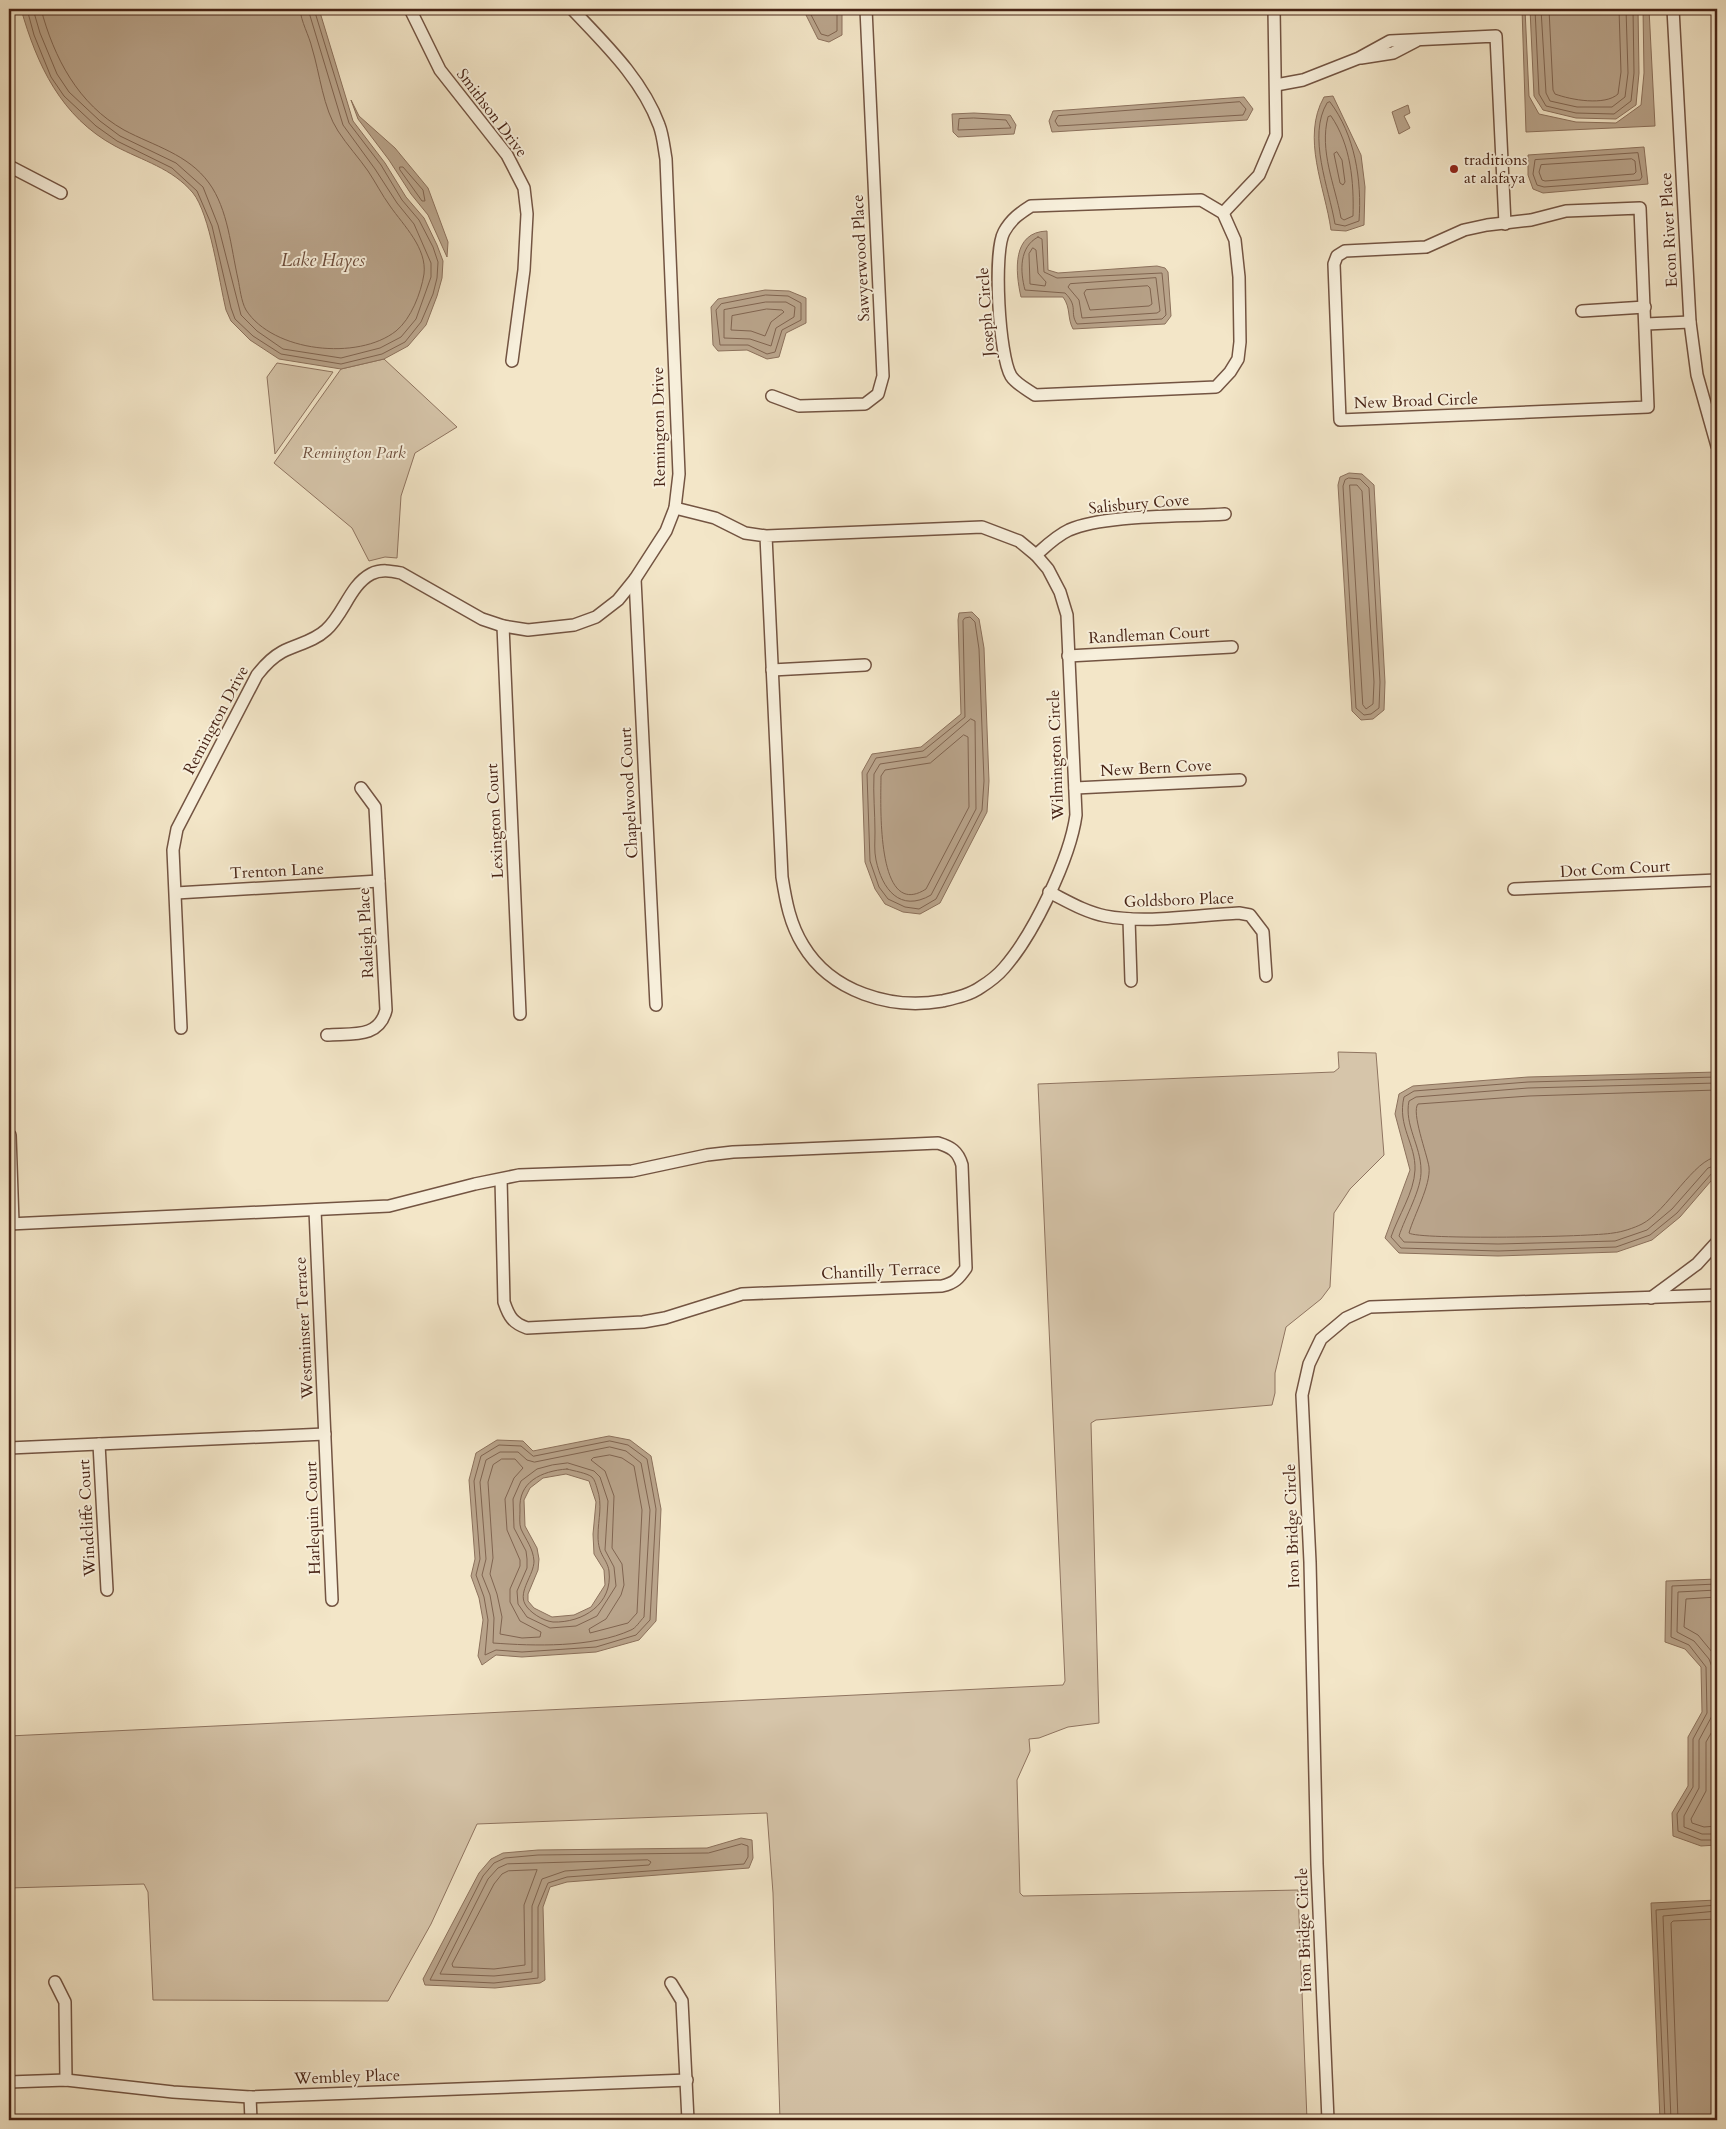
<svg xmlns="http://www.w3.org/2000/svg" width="1726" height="2129" font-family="Cardo,serif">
	<rect width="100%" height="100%" fill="#f3e6c8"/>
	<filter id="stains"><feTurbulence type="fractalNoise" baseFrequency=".004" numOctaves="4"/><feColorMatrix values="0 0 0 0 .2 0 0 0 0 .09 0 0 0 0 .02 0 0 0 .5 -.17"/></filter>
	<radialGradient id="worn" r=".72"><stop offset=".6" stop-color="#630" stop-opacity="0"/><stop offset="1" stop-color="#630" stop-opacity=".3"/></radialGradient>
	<!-- green -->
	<g fill="#d6c5aa" stroke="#8f7460">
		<polygon points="384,359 457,427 415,453 401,496 397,558 385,557 369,561 352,528 274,463 341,369"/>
		<polygon points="277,363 333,372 275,454 267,377"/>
		<polygon points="9,817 12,1043 9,1043"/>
		<polygon points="1338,1052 1376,1053 1384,1155 1350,1189 1334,1213 1330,1287 1321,1299 1286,1327 1275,1373 1275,1393 1272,1405 1096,1420 1091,1423 1099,1723 1068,1727 1039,1738 1029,1739 1030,1751 1017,1780 1020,1893 1023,1896 1298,1890 1307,2120 780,2120 773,1893 767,1813 477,1824 431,1924 388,2001 153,2000 148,1892 144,1884 9,1888 9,1736 1063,1685 1065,1681 1038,1084 1334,1072 1339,1068"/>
	</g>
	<!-- water -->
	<g fill="#b9a48b" stroke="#8c715c" fill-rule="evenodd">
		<path d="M21 9H319L353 121 385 163 406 197 424 218 437 245 443 261 442 278 437 296 426 325 408 346 384 359 341 369 279 359 250 340 231 321 226 310C219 281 210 214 193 193 172 168 143 161 115 146 61 117 37 65 21 9Z"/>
		<polygon points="803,9 842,9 842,35 829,42 818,39"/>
		<polygon points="1522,9 1525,9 1529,96 1539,114 1576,122 1616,123 1641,105 1644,73 1643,9 1649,9 1655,126 1526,132"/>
		<polygon points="1530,9 1638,9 1639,73 1636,105 1616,119 1576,118 1543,110 1534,96"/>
		<path d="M1333 96 1361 155 1365 187 1364 225 1346 231 1331 230C1325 187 1301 138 1324 97Z"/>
		<polygon points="1244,97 1253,109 1247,120 1052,132 1049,121 1053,111"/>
		<polygon points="351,100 359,116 395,148 428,188 448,242 447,257 428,215 411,194 389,160 358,119"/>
		<polygon points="1408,105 1410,113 1404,116 1410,128 1399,134 1392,112"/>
		<polygon points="974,113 1010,115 1016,125 1014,134 958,137 953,132 952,114"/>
		<polygon points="1644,147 1648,184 1543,193 1533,189 1528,175 1528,155"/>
		<path d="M1047 231 1048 270 1058 273 1157 266 1165 268 1168 272 1171 316 1165 324 1073 329C1067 318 1071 308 1063 297H1021C1015 271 1012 232 1047 231Z"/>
		<polygon points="765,290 789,291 806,298 806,323 786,333 779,357 767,359 747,350 718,351 713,345 711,307 718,299"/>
		<polygon points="1349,473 1362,474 1374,485 1385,682 1384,710 1373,719 1361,720 1352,711 1338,485 1340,477"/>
		<polygon points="972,612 979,619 984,648 989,781 987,812 940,903 920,914 903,912 885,904 875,889 865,862 862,772 872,754 921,747 961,714 958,620 959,613"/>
		<polygon points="1717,1072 1717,1174 1680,1217 1652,1240 1617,1252 1498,1256 1399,1253 1385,1238 1410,1170 1395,1114 1399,1094 1413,1086 1528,1077"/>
		<path d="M609 1436 630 1440 651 1456 661 1509 656 1621 639 1640 596 1652 522 1657 496 1655 482 1665 478 1656 483 1620 479 1598 471 1576 475 1559 469 1480 476 1453 497 1440 523 1441 533 1451ZM566 1474 589 1481 596 1502 593 1534 594 1554 604 1570 605 1585 591 1607 574 1615 552 1617 534 1608 528 1601V1594L538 1570 539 1559 537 1548 525 1526 524 1500 530 1488 543 1478Z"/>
		<polygon points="1717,1579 1717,1845 1701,1846 1673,1836 1672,1813 1688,1786 1688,1737 1702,1712 1701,1667 1685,1649 1665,1642 1666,1581"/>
		<polygon points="741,1838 752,1840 753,1858 749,1868 567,1882 550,1887 543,1907 545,1980 540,1983 495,1988 425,1985 423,1979 479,1873 491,1859 503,1853 538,1850 707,1848"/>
		<polygon points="1717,1900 1717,2120 1660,2120 1651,1903"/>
	</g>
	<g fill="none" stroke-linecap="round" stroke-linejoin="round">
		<!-- shore -->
		<g stroke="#806450" stroke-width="1">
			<polyline points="27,9 34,35 51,77 64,96 96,126 117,141 172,168 197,191 212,226 231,308 235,319 253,336 281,354 341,364 382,354 405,342 421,322 433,294 437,278 438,262 433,247 419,220 402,200 381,165 349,123 314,9"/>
			<polyline points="33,9 40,33 57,74 69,92 100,121 120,136 176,163 203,187 218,225 241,315 257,331 283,349 341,358 380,348 401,337 416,319 431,277 431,263 414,224 397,203 375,169 343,125 308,9"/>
			<path d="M41 9C54 58 78 104 124 130 154 146 188 154 209 183 228 209 231 248 238 279 240 288 241 301 246 310 273 352 358 361 396 331 411 319 421 293 424 274 427 248 404 226 390 206 382 195 376 183 368 171 359 158 347 145 338 131 323 108 320 74 312 48 309 35 301 22 300 9"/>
			<polyline points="808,9 821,34 828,36 837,31 837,9"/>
			<polyline points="1535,9 1539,94 1546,106 1576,113 1614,114 1631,101 1634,73 1633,9"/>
			<polyline points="1541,9 1546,93 1550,101 1577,107 1612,107 1625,97 1628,73 1626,9"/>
			<path d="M1549 9 1553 90 1555 94C1571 100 1605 106 1618 94L1621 72 1619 9"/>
			<polygon points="1240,102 1246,109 1243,115 1058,126 1055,121 1058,116"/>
			<path d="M1330 102C1355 135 1362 180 1359 221L1345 226 1335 224C1329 188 1307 136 1327 103Z"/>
			<path d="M1331 116C1351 145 1354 182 1353 216L1344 220 1341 218C1335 185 1319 151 1328 117Z"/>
			<polygon points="974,118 1006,120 1011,128 958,130 959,119"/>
			<polygon points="1337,152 1342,160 1345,182 1343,185 1340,183 1334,154"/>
			<polygon points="1638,153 1642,177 1640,180 1544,187 1537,185 1533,174 1535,160"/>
			<polygon points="1632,159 1635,161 1636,172 1634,174 1545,181 1542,180 1539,172 1541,165"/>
			<polygon points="400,167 403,167 423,190 425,201 422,201 400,170"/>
			<path d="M1038 237 1042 239 1044 272 1057 278 1162 273 1166 315 1162 319 1077 324C1069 312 1079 307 1065 293L1025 290C1020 271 1019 247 1038 237Z"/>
			<polygon points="1033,248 1036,250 1038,273 1046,282 1045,286 1030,284 1029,254"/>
			<polygon points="1156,278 1160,311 1157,313 1082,318 1079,300 1068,287 1070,284"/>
			<polygon points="1148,286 1150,288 1152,304 1149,306 1090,310 1084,293 1086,290"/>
			<polygon points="766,295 788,296 801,303 801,320 782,330 775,352 767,354 748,345 720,345 716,310 721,304"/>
			<polygon points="766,302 786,302 795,307 794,317 776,328 771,346 750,339 724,338 724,310"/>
			<polygon points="767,309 782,310 784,312 771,322 765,336 751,331 731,330 732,316"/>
			<polygon points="1349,478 1360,479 1369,488 1380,682 1379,708 1371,714 1364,715 1356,708 1343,486 1345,480"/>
			<polygon points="1350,485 1357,485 1362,491 1374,682 1373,704 1366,709 1363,705"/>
			<polygon points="965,618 970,617 975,622 979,649 984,781 982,810 936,899 919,909 905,907 888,899 879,887 870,861 867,774 876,758 923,751 965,717 963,621"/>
			<path d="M971 719 975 721 976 809 931 895C900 913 882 889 876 860 874 851 875 841 875 832 875 813 873 794 874 774L880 764 926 757Z"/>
			<path d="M964 735 968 737 969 807 926 889C875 922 881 800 881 776L885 770 930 763Z"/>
			<path d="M1717 1077 1528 1082 1414 1091 1404 1097C1397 1126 1416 1144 1415 1170 1414 1193 1398 1216 1391 1237L1401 1248 1498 1251 1616 1247 1650 1235 1677 1213 1712 1173 1717 1171"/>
			<path d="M1717 1083 1528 1088 1416 1097 1409 1101C1404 1125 1421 1146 1421 1170 1422 1189 1405 1217 1399 1236L1404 1242 1498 1244 1615 1241 1647 1230 1672 1209 1708 1168 1717 1165"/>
			<path d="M1717 1090 1529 1096 1418 1104C1411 1112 1427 1154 1429 1167 1431 1185 1414 1215 1409 1233 1418 1240 1592 1237 1613 1233 1622 1232 1634 1228 1642 1224 1666 1212 1695 1158 1717 1157"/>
			<polygon points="610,1441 628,1445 647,1459 656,1509 650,1620 636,1635 596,1647 522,1652 496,1650 485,1655 488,1620 484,1597 476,1575 480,1559 474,1481 481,1456 499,1445 521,1446 533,1456"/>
			<path d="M610 1447 626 1451 641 1463 650 1510 644 1617C640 1621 636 1628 631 1630 592 1648 534 1646 493 1643L494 1618 490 1595 482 1575 486 1559 480 1482 486 1460 500 1452H518L527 1460 534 1462Z"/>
			<polygon points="610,1455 622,1458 634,1466 642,1510 637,1613 628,1623 590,1633 589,1629 606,1619 621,1595 624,1585 622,1564 612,1548 614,1496 605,1471 591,1460 593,1458"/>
			<polygon points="502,1459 515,1459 523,1468 514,1478 505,1499 507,1530 520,1560 520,1566 510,1589 510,1602 520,1621 541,1632 540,1637 522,1638 500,1634 502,1617 497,1594 490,1574 493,1558 488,1482 493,1465"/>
			<polygon points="568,1463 594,1471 600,1477 608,1501 605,1550 614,1567 616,1586 597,1616 576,1626 550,1628 527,1617 518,1604 517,1591 527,1568 527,1559 526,1551 514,1528 513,1499 521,1481 537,1469 552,1465"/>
			<path d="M567 1469C574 1471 587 1473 592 1477 595 1480 596 1485 597 1488 603 1506 598 1518 598 1536 598 1556 607 1558 609 1571 613 1604 583 1623 553 1622 543 1621 529 1612 525 1604 518 1591 534 1575 534 1561 533 1548 526 1540 521 1529 519 1524 520 1516 520 1510 518 1482 541 1471 567 1469Z"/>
			<polyline points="1717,1584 1672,1586 1671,1637 1689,1645 1706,1667 1707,1713 1693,1739 1693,1787 1677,1814 1678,1831 1701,1840 1717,1840"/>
			<polyline points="1717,1590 1678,1592 1677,1632 1694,1641 1709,1659 1712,1667 1713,1714 1699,1740 1699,1788 1684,1816 1684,1827 1702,1834 1717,1834"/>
			<polyline points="1717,1597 1686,1599 1684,1627 1698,1635 1717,1658"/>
			<polyline points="1717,1723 1706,1742 1706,1791 1691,1819 1692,1823 1704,1827 1717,1826"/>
			<polygon points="742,1844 748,1846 748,1857 744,1864 567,1877 548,1883 538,1907 538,1978 494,1983 430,1980 483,1876 494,1863 505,1858 538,1855 708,1853"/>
			<polygon points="648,1860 651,1862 649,1865 565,1871 542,1879 532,1906 532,1972 494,1976 440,1974 488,1879 498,1868 507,1864"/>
			<polygon points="537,1870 524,1905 525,1965 494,1969 453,1967 452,1964 494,1884 502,1874 508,1871"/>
			<polyline points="1665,2120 1656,1910 1717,1905"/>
			<polyline points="1671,2120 1663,1916 1717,1911"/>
			<polyline points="1678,2120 1671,1923 1673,1921 1717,1919"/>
		</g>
		<!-- minor casing -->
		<g stroke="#735442" stroke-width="14">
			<g id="minor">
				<polyline points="410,9 440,70 507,155 524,188 527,214 524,270 512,361"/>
				<polyline points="1673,9 1690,322 1697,375 1717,446"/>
				<polyline points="1361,58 1393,53 1416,41"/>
				<polyline points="1276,85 1303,80 1359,58 1390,41 1496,36 1505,224"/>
				<polyline points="9,166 61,193"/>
				<path d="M1201 200 1223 213 1235 240 1239 277 1240 342 1238 359 1230 372 1216 387 1035 395C1028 390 1016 384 1011 376 999 356 993 252 1004 232 1011 219 1020 213 1031 206Z"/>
				<polygon points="1640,208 1648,407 1340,420 1334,264 1337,256 1345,251 1426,247 1464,230 1487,225 1531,220 1566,211"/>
				<polyline points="1223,213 1259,175 1276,135 1274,9"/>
				<polyline points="1582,311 1645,307"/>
				<polyline points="1646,324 1690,322"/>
				<polyline points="772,396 799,406 865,404 878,394 883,376 866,9"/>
				<path d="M675 508 715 518 745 533 766 536 982 527 1019 541 1036 555 1048 569 1060 592 1067 615 1076 815C1070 859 1033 935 1004 968 998 975 989 982 981 987 970 995 955 998 942 1001 891 1010 831 992 803 945 790 924 786 902 782 877L766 536"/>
				<path d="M1036 555C1046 546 1056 536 1069 530 1106 514 1182 517 1225 514"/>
				<polyline points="635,579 656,1005"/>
				<polyline points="503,626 520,1014"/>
				<polyline points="1068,656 1232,647"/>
				<polyline points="772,670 865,665"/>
				<polyline points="1075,788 1240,780"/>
				<polyline points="1514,889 1717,880"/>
				<path d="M1049 892C1067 901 1085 912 1105 916 1146 924 1197 915 1239 913L1250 915 1263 932 1266 976"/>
				<polyline points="176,893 379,881"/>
				<polyline points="1129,919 1131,981"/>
				<path d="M181 1028 173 850 177 829 257 675C264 666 271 658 282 652 297 644 313 642 326 630 344 614 350 585 371 574 381 569 391 571 401 573L482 619 503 626 528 630 574 625 596 617 618 600 635 579 666 531 675 508 679 474 666 159C664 148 663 135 659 125 642 79 605 44 572 9"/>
				<path d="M327 1035C351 1033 379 1039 386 1010L375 807 361 788"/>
				<polyline points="10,1135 13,1223"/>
				<polyline points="315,1210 332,1600"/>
				<path d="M9 1224 389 1206 475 1184 519 1175 632 1171 707 1155 733 1152 938 1143C951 1147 958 1151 962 1165L966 1268C959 1278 955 1283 942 1286L742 1294 665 1318 643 1322 527 1328C513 1323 509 1317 504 1302L501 1179"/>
				<polyline points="1651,1298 1697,1264 1717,1242"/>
				<polyline points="99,1444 107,1590"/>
				<polyline points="9,1448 325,1434"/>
				<polyline points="55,1982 65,2002 66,2080"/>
				<polyline points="671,1983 682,2001 688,2120"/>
				<polyline points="9,2082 66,2080 173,2092 250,2097 687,2080"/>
				<polyline points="250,2097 251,2120"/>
				<polyline points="1328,2120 1317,1864 1310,1562 1302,1395 1309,1364 1321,1339 1346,1318 1370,1307 1717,1295"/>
			</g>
		</g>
		<!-- minor -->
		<use href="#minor" stroke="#f7efdb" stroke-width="11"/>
	</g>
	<!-- markers -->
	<circle fill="#8f2418" stroke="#f7efdb" stroke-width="2" cx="1454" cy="169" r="5"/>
	<g text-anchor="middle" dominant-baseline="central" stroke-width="4" stroke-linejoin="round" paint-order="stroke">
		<!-- street labels -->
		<g font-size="16" fill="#482416" stroke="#f7efdb">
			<text transform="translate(492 113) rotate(53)">Smithson Drive</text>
			<text transform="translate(1669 230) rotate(-93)">Econ River Place</text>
			<text transform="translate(861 258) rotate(-93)">Sawyerwood Place</text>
			<text transform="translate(986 312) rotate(-94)">Joseph Circle</text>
			<text transform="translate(1416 401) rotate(-2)">New Broad Circle</text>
			<text transform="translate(659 427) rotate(-91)">Remington Drive</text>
			<text transform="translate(1139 504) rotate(-5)">Salisbury Cove</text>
			<text transform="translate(1149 635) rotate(-3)">Randleman Court</text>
			<text transform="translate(216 720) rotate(-62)">Remington Drive</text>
			<text transform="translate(1056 755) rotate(-92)">Wilmington Circle</text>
			<text transform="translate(1156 768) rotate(-3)">New Bern Cove</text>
			<text transform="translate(629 793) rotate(-93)">Chapelwood Court</text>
			<text transform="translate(495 821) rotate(-93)">Lexington Court</text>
			<text transform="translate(1615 869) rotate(-3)">Dot Com Court</text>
			<text transform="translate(277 871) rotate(-3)">Trenton Lane</text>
			<text transform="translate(1179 900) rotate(-2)">Goldsboro Place</text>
			<text transform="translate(366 933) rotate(-93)">Raleigh Place</text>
			<text transform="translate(881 1271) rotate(-3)">Chantilly Terrace</text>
			<text transform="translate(304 1328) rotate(-93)">Westminster Terrace</text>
			<text transform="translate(87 1518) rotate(-93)">Windcliffe Court</text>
			<text transform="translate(313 1518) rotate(-92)">Harlequin Court</text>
			<text transform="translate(1292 1526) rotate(-92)">Iron Bridge Circle</text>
			<text transform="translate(1304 1930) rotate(-92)">Iron Bridge Circle</text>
			<text transform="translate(347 2077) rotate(-2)">Wembley Place</text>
		</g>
		<!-- poi labels -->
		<g font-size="16" fill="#482416" stroke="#f7efdb" text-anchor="start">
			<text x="1464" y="160">traditions<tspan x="1464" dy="18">at alafaya</tspan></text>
		</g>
		<!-- park labels -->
		<g font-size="16" font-style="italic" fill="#6c4c3b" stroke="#f7efdb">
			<text x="354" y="453">Remington Park</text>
		</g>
		<!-- water labels -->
		<g font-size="18" font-style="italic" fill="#6a4a39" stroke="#f7efdb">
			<text x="323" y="260">Lake Hayes</text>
		</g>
	</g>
	<!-- margin -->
	<rect width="1726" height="2129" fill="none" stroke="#f3e6c8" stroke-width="30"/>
	<rect x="10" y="10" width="1706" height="2109" fill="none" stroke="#482416" stroke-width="2.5"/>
	<rect x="15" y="15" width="1696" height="2099" fill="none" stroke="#482416"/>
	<rect width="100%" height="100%" filter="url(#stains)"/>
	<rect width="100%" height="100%" fill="url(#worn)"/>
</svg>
